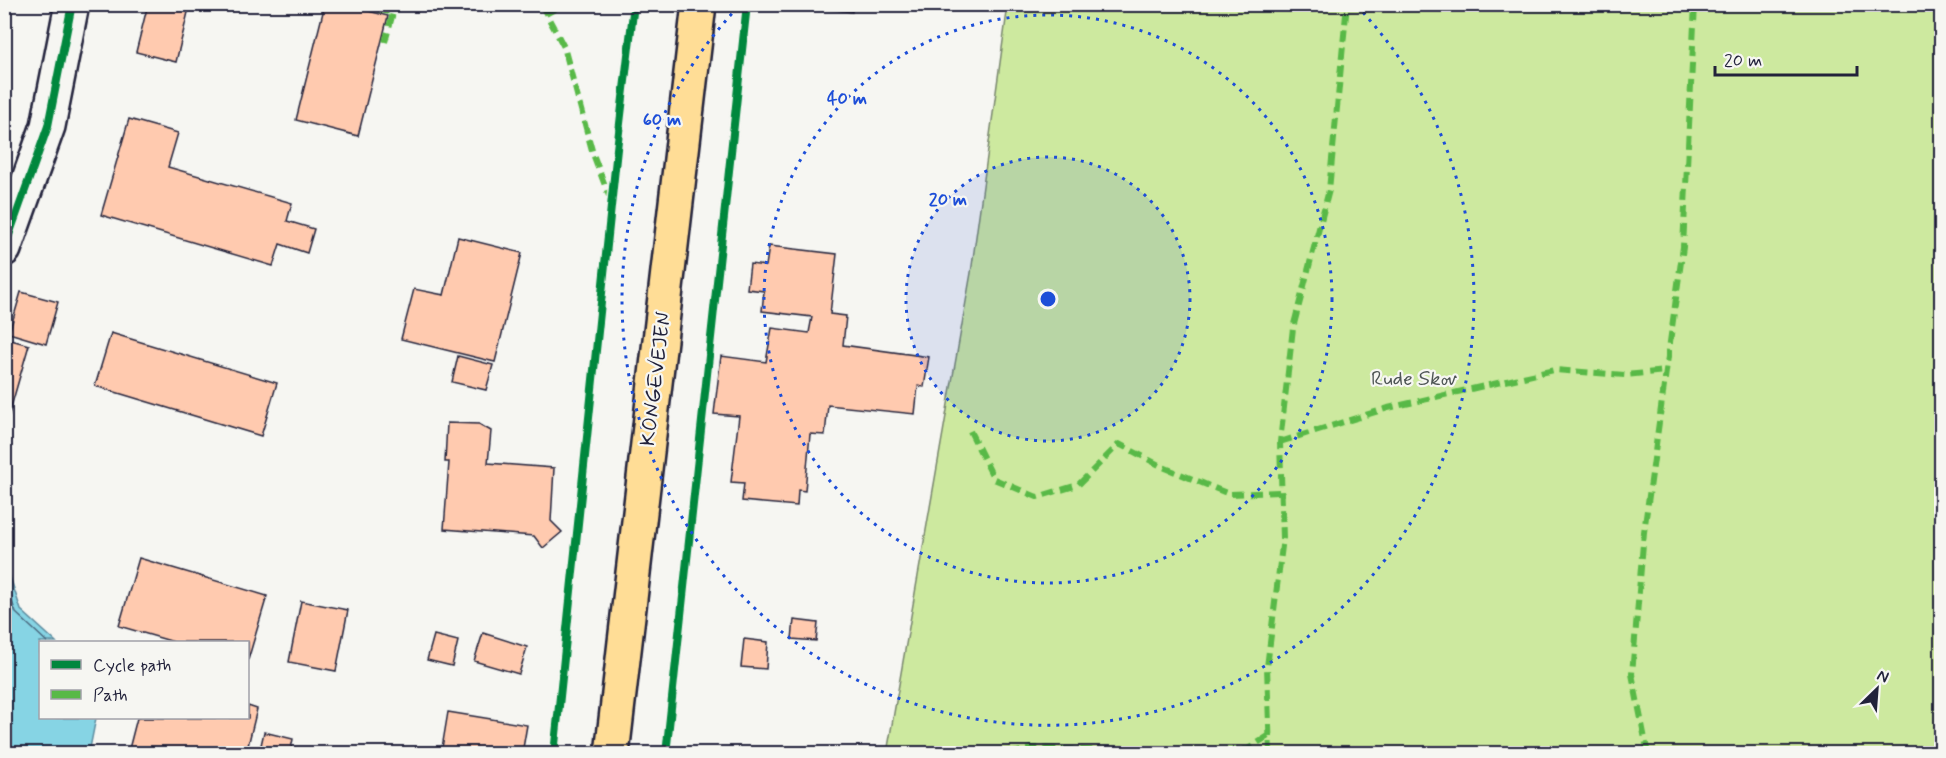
<svg xmlns="http://www.w3.org/2000/svg" width="1946" height="758" font-family="Mynerve,sans-serif">
	<rect width="100%" height="100%" fill="#f6f6f2"/>
	<filter id="ink" filterUnits="userSpaceOnUse"><feTurbulence type="fractalNoise" baseFrequency=".0167" numOctaves="2"/><feDisplacementMap in="SourceGraphic" scale="12" xChannelSelector="R" yChannelSelector="G"/><feConvolveMatrix kernelMatrix="1 2 1 2 8 2 1 2 1" color-interpolation-filters="sRGB"/></filter>
	<g filter="url(#ink)">
		<!-- green -->
		<polygon fill="#cde99f" stroke="#78866d" stroke-width="1.5" points="1008,5 1941,5 1941,753 887,753 971,273"/>
		<!-- water -->
		<polygon fill="#86d4e4" stroke="#5e8da0" stroke-width="1.5" points="4,559 21,610 56,642 40,642 40,718 96,718 89,753 5,753"/>
		<g fill="none" stroke-linecap="round" stroke-linejoin="round">
			<!-- shore -->
			<polyline stroke="#4a697f" stroke-width="1.5" points="4,578 16,613 47,642"/>
		</g>
		<!-- building -->
		<g fill="#ffcaaf" stroke="#22223b" stroke-width="1.5">
			<polygon points="148,4 190,4 176,62 136,52"/>
			<polygon points="325,4 341,4 388,16 358,136 296,120"/>
			<polygon points="810,4 853,4 852,12 810,7"/>
			<polygon points="129,119 178,133 168,167 292,203 287,221 314,229 307,253 280,244 273,266 101,215"/>
			<polygon points="458,237 522,253 495,362 401,339 414,289 444,295"/>
			<polygon points="769,246 837,254 830,314 846,316 843,345 929,357 924,387 918,386 915,414 828,405 825,435 810,434 805,491 798,490 797,506 742,501 744,483 731,482 739,416 714,414 721,356 766,362 772,328 809,333 812,317 762,311 764,291 747,289 750,264 766,266"/>
			<polygon points="21,292 58,302 46,344 9,333"/>
			<polygon points="111,333 277,383 261,436 95,386"/>
			<polygon points="4,338 29,345 7,421 4,420"/>
			<polygon points="458,356 493,365 486,390 452,382"/>
			<polygon points="447,423 479,424 491,431 488,463 554,468 551,521 562,532 543,548 534,536 444,529 449,462 445,462"/>
			<polygon points="139,558 267,596 248,660 248,642 174,642 119,626"/>
			<polygon points="301,601 348,610 336,671 289,662"/>
			<polygon points="794,620 818,623 816,641 792,639"/>
			<polygon points="483,633 527,647 519,674 474,661"/>
			<polygon points="434,635 458,641 452,666 427,660"/>
			<polygon points="744,639 768,642 766,669 741,667"/>
			<polygon points="248,706 257,709 246,754 147,754 129,749 137,718 248,718"/>
			<polygon points="448,712 527,725 522,754 441,754"/>
			<polygon points="264,732 293,739 290,754 259,754"/>
		</g>
		<g fill="none" stroke-linecap="round" stroke-linejoin="round">
			<!-- minor casing -->
			<g stroke="#22223b" stroke-width="38">
				<polyline id="minor" points="4,249 48,126 72,4"/>
			</g>
			<!-- major casing -->
			<g stroke="#22223b" stroke-width="38">
				<polyline id="major" points="612,754 699,4"/>
			</g>
			<!-- minor -->
			<use href="#minor" stroke="#f6f6f2" stroke-width="33"/>
			<!-- major -->
			<use href="#major" stroke="#ffdd96" stroke-width="33"/>
			<!-- quiet -->
			<g stroke="#58b947" stroke-width="6" stroke-dasharray="12 6" stroke-linecap="butt">
				<polyline points="360,4 393,13 385,42"/>
				<polyline points="541,4 564,47 593,154 609,196"/>
				<polyline points="546,14 564,4"/>
				<polyline points="970,431 994,479 1037,497 1078,485 1119,444 1163,467 1229,494 1281,492"/>
				<polyline points="1280,442 1388,408 1554,370 1626,375 1666,371"/>
				<polyline points="1009,754 1033,748 1165,753 1227,751 1248,749 1270,735"/>
				<polyline points="1270,754 1267,667 1283,538 1280,442 1293,328 1329,190 1347,4"/>
				<polyline points="1648,754 1632,674 1644,532 1683,247 1695,4"/>
			</g>
			<!-- cycleway casing -->
			<g stroke="#f6f6f2" stroke-width="11">
				<g id="cycleway">
					<polyline points="4,249 48,126 72,4"/>
					<polyline points="554,754 617,149 634,4"/>
					<polyline points="666,754 747,4"/>
				</g>
			</g>
			<!-- cycleway -->
			<use href="#cycleway" stroke="#00873e" stroke-width="8"/>
		</g>
	</g>
	<!-- distance rings -->
	<circle cx="1048" cy="299" r="142" fill="#1d4ed8" fill-opacity=".12"/>
	<g fill="none" stroke="#1d4ed8" stroke-width="3" stroke-dasharray="3 6">
		<circle cx="1048" cy="299" r="142"/>
		<circle cx="1048" cy="299" r="284"/>
		<path d="M1357 6A426 426 0 1 1 739 6"/>
	</g>
	<g text-anchor="middle" dominant-baseline="central" stroke-width="4.5" stroke-linejoin="round" paint-order="stroke">
		<!-- street labels -->
		<g font-size="21" fill="#22223b" stroke="#f6f6f2">
			<text transform="translate(656 379) rotate(-83)">KONGEVEJEN</text>
		</g>
		<!-- park labels -->
		<g font-size="21" fill="#4d5454" stroke="#f6f6f2">
			<text x="1414" y="379">Rude Skov</text>
		</g>
	</g>
	<circle cx="1048" cy="299" r="9" fill="#1d4ed8" stroke="#f6f6f2" stroke-width="3"/>
	<g font-size="18" text-anchor="middle" font-weight="bold" fill="#1d4ed8" stroke="#f6f6f2" stroke-width="4.5" stroke-linejoin="round" paint-order="stroke">
		<text x="847" y="104">40 m</text>
		<text x="662" y="125">60 m</text>
		<text x="948" y="205">20 m</text>
	</g>
	<!-- margin -->
	<rect width="1946" height="758" fill="none" stroke="#f6f6f2" stroke-width="24"/>
	<rect x="12" y="12" width="1922" height="734" fill="none" stroke="#22223b" stroke-width="2" filter="url(#ink)"/>
	<!-- legend -->
	<rect x="39" y="641" width="210" height="78" fill="#f6f6f2" stroke="#a1a1a9" stroke-width="1.5"/>
	<rect x="51" y="660" width="30" height="9" fill="#00873e" stroke="#a1a1a9" stroke-width="1.5"/>
	<text x="93" y="671" font-size="18" fill="#22223b">Cycle path</text>
	<rect x="51" y="690" width="30" height="9" fill="#58b947" stroke="#a1a1a9" stroke-width="1.5"/>
	<text x="93" y="701" font-size="18" fill="#22223b">Path</text>
	<!-- north arrow -->
	<g transform="translate(1877 689) rotate(25)" stroke="#f6f6f2" stroke-width="4.5" paint-order="stroke">
	<path d="M0-4.5L10 22L0 15L-10 22Z" fill="#22223b"/>
	<text y="-9" font-size="16" font-weight="bold" text-anchor="middle" fill="#22223b">N</text>
	</g>
	<!-- scale -->
	<path d="M1715 66v9h142v-9" fill="none" stroke="#22223b" stroke-width="3"/>
	<text x="1724" y="66" font-size="18" fill="#22223b" stroke="#f6f6f2" stroke-width="4.5" paint-order="stroke">20 m</text>
</svg>
